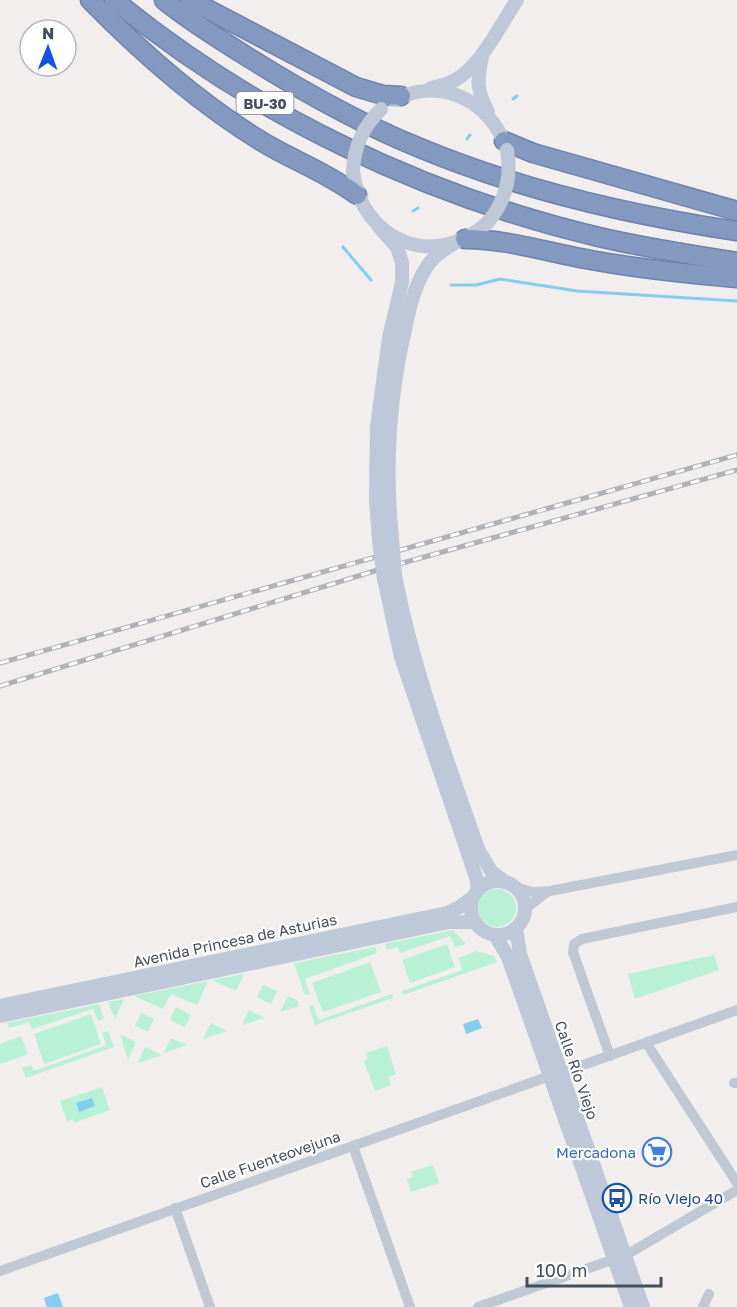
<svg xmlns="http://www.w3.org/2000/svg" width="737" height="1307" font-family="'Golos Text',sans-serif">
	<rect width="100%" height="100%" fill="#f1eeed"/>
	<!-- green -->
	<g fill="#b9f1d6">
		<circle cx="497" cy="908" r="19"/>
		<polygon points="453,930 466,944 455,947 450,936 400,953 398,947 387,950 385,944"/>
		<polygon points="447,944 455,967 410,983 402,960"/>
		<polygon points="375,947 377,953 305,979 310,994 305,995 294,963"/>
		<polygon points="477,951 494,956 497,962 403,995 402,991 462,970 459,958"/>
		<polygon points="714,955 719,970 635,999 628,974"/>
		<polygon points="370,962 381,992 323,1012 312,983"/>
		<polygon points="244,974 236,991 212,980"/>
		<polygon points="208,981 197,1005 171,994 163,1009 134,996"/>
		<polygon points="263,985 277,991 271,1004 257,997"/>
		<polygon points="392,994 393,998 315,1025 309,1006 313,1005 319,1020"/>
		<polygon points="288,996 297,1000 299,1006 280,1012"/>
		<polygon points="124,999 115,1019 108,1002"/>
		<polygon points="99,1004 104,1019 98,1021 93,1009 32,1029 29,1022 9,1028 7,1023"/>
		<polygon points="176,1007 191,1015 185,1027 170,1020"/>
		<polygon points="249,1010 265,1018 242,1025"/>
		<polygon points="141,1013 154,1019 148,1032 135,1026"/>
		<polygon points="91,1014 101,1044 44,1064 34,1034"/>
		<polygon points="211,1023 227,1031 203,1039"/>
		<polygon points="108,1031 114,1047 26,1078 22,1068 31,1065 34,1071 106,1045 102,1033"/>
		<polygon points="120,1034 136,1042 128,1059"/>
		<polygon points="21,1036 28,1054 0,1064 0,1044"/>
		<polygon points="171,1038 187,1045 164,1053"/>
		<polygon points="387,1046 396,1074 389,1077 391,1085 375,1091 364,1061 368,1060 366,1053"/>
		<polygon points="145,1047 162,1055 138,1063"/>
		<polygon points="102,1087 110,1110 74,1123 73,1119 67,1121 60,1101"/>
		<polygon points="433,1165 439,1183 411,1192 407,1179 413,1177 411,1172"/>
	</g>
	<!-- water -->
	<g fill="#84ccf0">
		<polygon points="478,1019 482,1028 466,1034 463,1024"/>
		<polygon points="92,1098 95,1106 79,1112 76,1103"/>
		<polygon points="58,1293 63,1307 47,1307 44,1298"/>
	</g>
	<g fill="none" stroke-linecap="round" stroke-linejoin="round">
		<!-- stream -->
		<g stroke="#84ccf0" stroke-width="3">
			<polyline points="513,99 517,96"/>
			<polyline points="467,139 470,135"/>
			<polyline points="413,211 418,208"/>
			<polyline points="343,247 371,280"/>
			<polyline points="451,285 476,285 500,279 577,291 737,301"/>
		</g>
		<!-- highway casing -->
		<g stroke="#6e83ab" stroke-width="21">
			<g id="highway">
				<path d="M90 0C142 53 197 102 261 141 292 160 328 173 357 195"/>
				<path d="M114 0C254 115 427 197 603 238 647 248 692 255 737 262"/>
				<path d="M164 0C191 22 221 40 251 59 304 92 361 124 420 148 521 190 629 215 737 231"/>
				<polyline points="190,0 356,87 383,95 401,96"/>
				<polyline points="504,141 533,153 737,211"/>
				<path d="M465 239C508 239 550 253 591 260 640 269 688 274 737 278"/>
			</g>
		</g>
		<!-- street -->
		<g stroke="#c0c8d4" stroke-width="10">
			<polyline points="515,887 533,892 550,891 737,855"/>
			<polyline points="525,909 547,892"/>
			<polyline points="647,1044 737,1183"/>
			<polyline points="610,1056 573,952 574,944 582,939 737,907"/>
			<polyline points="561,1073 737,1010"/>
			<polyline points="734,1083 737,1083"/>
			<polyline points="353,1146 410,1307"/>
			<polyline points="175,1208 210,1307"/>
			<polyline points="0,1271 550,1076"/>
			<polyline points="478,1307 626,1255 737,1190"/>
			<polyline points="703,1307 709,1294"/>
		</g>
		<!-- secondary -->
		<g stroke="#bfc8d8" stroke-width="14">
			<path d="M482 56C477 80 476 89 488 112"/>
			<path d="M431 88C438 86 446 85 453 81 481 67 500 25 517 0"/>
			<path d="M394 100C442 76 491 101 507 150"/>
			<path d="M353 171C361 242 436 271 488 222"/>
			<path d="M392 539C385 470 389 401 404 334 409 310 414 285 428 265 435 254 446 249 456 242"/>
			<polyline points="379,541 376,499 377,426 389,338 402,282 402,263 397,247 379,227"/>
			<path d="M395 575C413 670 447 759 478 849L491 871 505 882"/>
			<polyline points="384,579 401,657 476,877 478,889"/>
			<circle cx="498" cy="908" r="27"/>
			<polyline points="516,928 520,954 643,1307"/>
			<polyline points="495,935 508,957 631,1307"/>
			<polyline points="0,1006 447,913 460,907 473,897"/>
			<polyline points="0,1016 449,922 474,922"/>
		</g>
		<!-- highway -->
		<use href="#highway" stroke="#8399bf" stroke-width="18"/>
		<!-- rail casing -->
		<g stroke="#afb2b9" stroke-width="5">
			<g id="rail">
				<polyline points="0,663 737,455"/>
				<polyline points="0,686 381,569 737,470"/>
			</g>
		</g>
		<!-- rail -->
		<use href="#rail" stroke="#fff" stroke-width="3" stroke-dasharray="9" stroke-linecap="butt"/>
		<!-- secondary-bridge -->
		<g stroke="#bfc8d8" stroke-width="14">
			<path d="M353 171C354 146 363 127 381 109"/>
			<path d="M488 222C506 200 512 177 507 150"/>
			<polyline points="392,539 395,575"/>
			<polyline points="379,541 384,579"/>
		</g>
	</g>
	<!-- icons -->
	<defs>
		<g id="supermarket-ring" transform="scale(1.5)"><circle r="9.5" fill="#fff" stroke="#3f7fe0" stroke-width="1.5"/><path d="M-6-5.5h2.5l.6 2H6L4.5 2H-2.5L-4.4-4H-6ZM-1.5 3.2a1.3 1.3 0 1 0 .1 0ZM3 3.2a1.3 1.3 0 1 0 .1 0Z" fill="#3f7fe0"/></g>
		<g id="bus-ring" transform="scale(1.5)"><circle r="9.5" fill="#fff" stroke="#1a4fb4" stroke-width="1.5"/><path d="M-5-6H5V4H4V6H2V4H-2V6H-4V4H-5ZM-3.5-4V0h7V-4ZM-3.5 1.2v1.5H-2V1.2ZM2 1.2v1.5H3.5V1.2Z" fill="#1a4fb4"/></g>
	</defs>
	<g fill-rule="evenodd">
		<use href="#supermarket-ring" x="657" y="1152"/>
		<use href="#bus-ring" x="617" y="1198"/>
	</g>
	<g text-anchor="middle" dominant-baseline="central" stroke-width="4.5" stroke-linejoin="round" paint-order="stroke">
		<!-- shield labels -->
		<rect fill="#fff" stroke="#7d838d" stroke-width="1.5" x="236.5" y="92" width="57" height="22" rx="4.5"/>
		<g font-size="14" font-weight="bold" fill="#454e5c">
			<text x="265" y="103">BU-30</text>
		</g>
		<!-- street labels -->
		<g font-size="15" fill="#454e5c" stroke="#fff">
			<text transform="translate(235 940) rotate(-12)">Avenida Princesa de Asturias</text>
			<text transform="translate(577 1070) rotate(71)">Calle Río Viejo</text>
			<text transform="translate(270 1159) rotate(-19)">Calle Fuenteovejuna</text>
		</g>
		<!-- shop labels -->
		<g font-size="15" fill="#366cbe" stroke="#fff" text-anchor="end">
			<text x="636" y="1152">Mercadona</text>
		</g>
		<!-- transit labels -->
		<g font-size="15" fill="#164399" stroke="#fff" text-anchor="start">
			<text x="638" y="1198">Río Viejo 40</text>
		</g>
	</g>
	<!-- north arrow -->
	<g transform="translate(48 48) rotate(1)"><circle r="28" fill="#ffffff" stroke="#b5b8be" stroke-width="1.5"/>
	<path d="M0-4.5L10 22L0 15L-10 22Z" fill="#1053e8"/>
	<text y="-9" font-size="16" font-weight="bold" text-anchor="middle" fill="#454e5c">N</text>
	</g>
	<!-- scale -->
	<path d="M527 1277v9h134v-9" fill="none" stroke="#454e5c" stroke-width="3"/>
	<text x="536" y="1277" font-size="18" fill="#454e5c" stroke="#ffffff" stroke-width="4.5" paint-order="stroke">100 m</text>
</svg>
